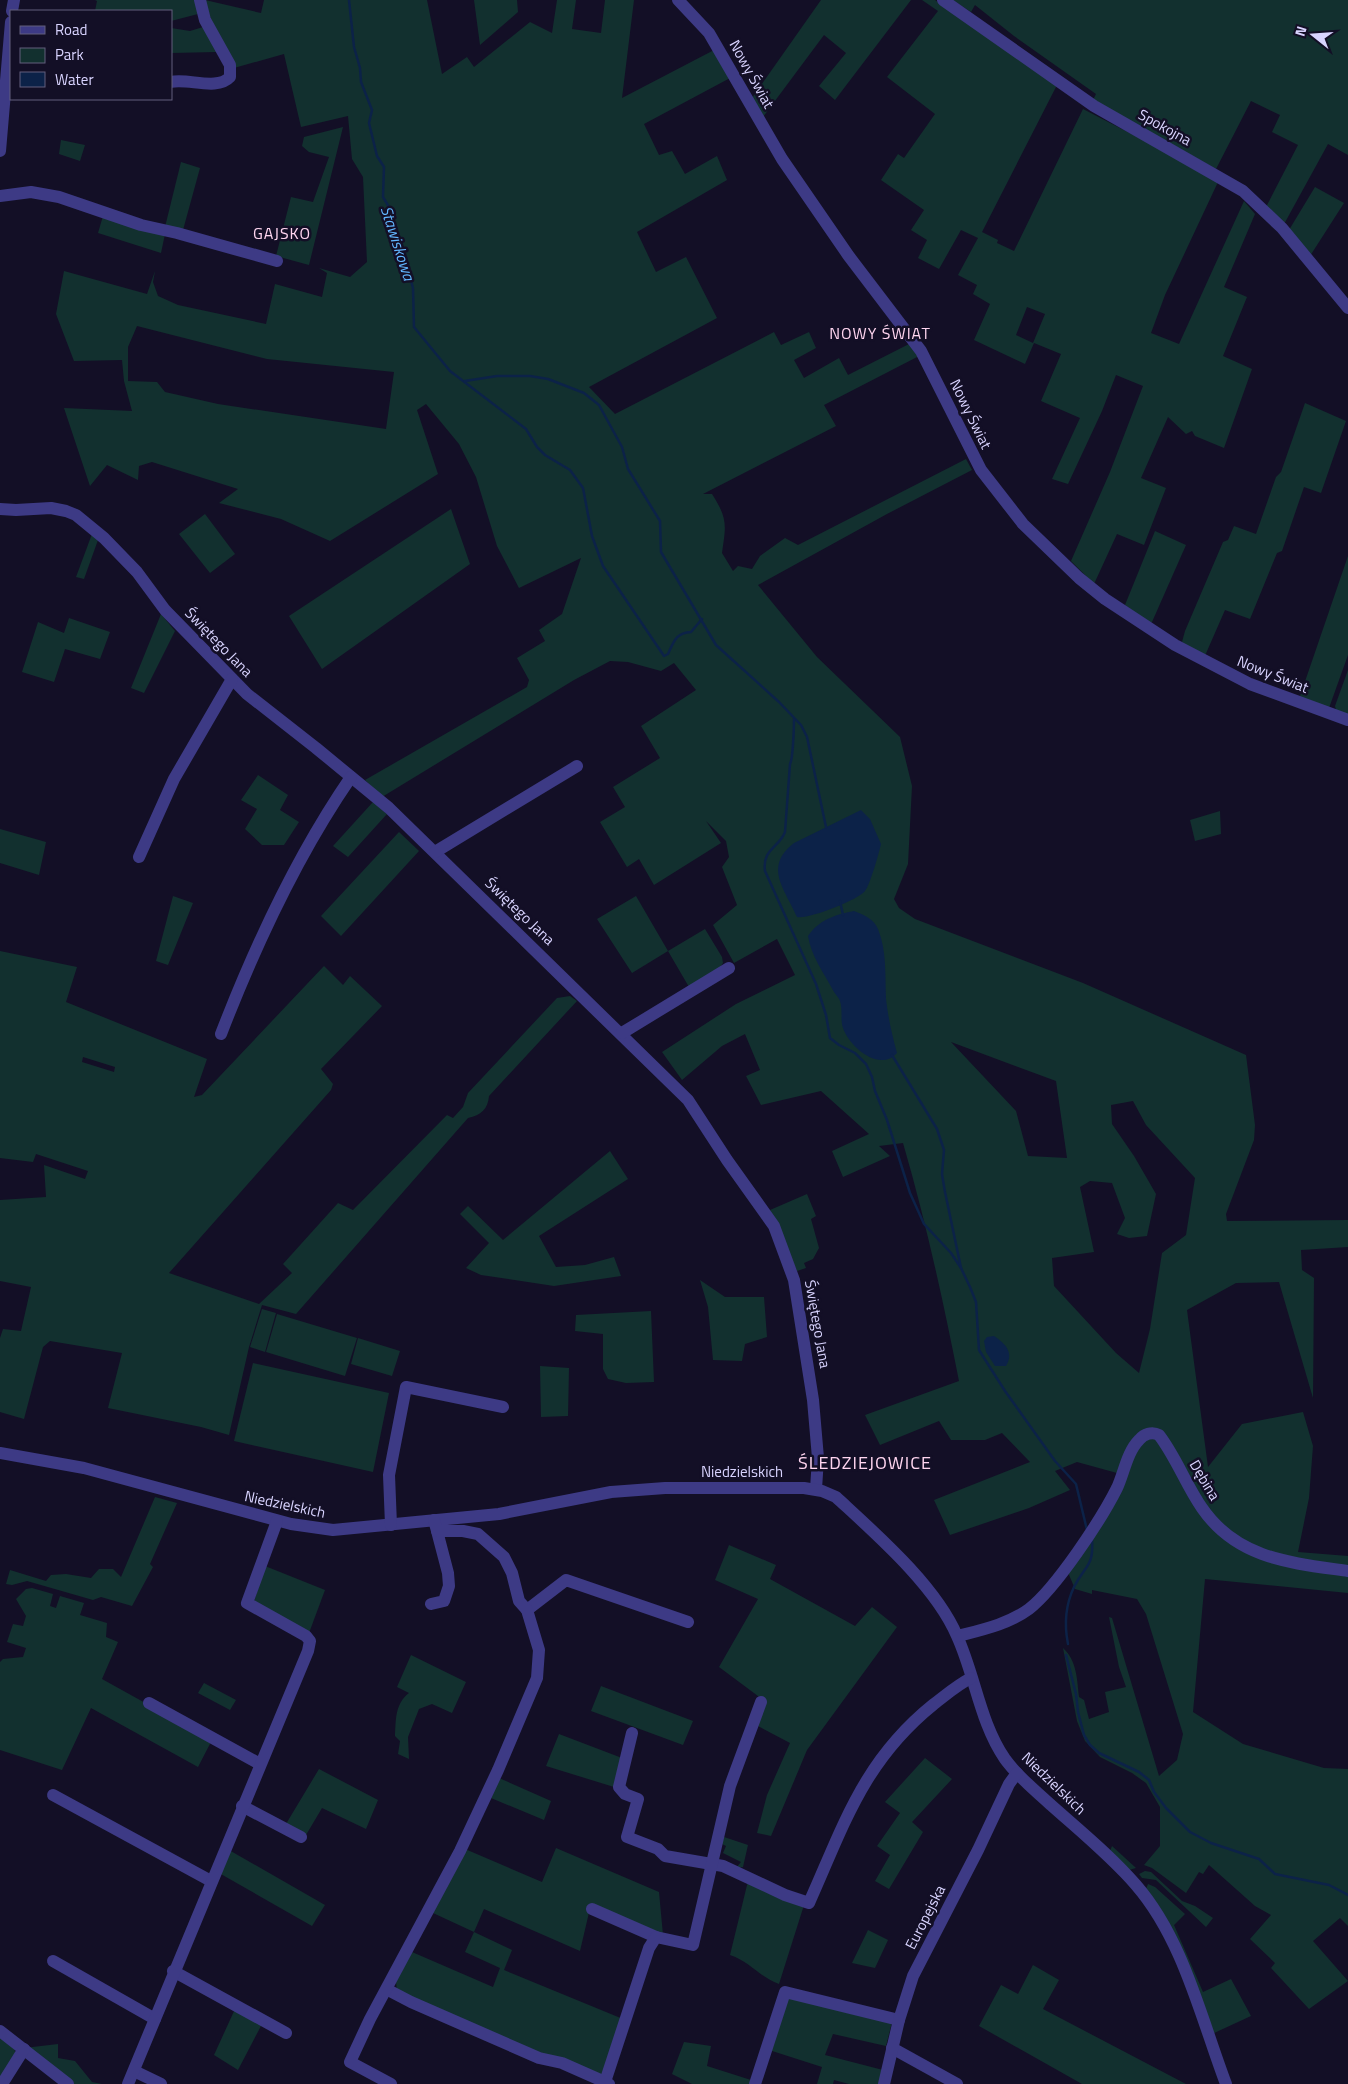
<svg xmlns="http://www.w3.org/2000/svg" width="1348" height="2084" font-family="'Titillium Web',sans-serif">
	<rect width="100%" height="100%" fill="#130f26"/>
	<!-- green -->
	<g fill="#12302f" fill-rule="evenodd">
		<polygon points="95,0 196,0 198,14 171,21 171,11 95,11 97,1"/>
		<path d="M205 0 261 13 264 0H427L442 74 467 57 474 67 530 22 552 33 557 0H576L572 29 601 33 605 0H634L622 98 716 49 732 77 644 124 659 155 672 151 685 174 717 156 727 180 637 232 656 272 686 257 717 318 589 387 615 414 774 332 781 345 809 332 816 348 794 360 804 378 839 358 848 375 911 343 919 356 824 405 836 426 703 494H712C728 519 726 525 722 553L733 571 738 566 752 569 760 556 785 538 798 545 966 459 972 470 887 514 758 585 817 657 900 737 912 786 908 864 894 899 899 908 915 919 1083 983 1246 1055 1255 1125 1254 1140 1226 1214 1227 1221 1348 1220V1247L1301 1250 1302 1270 1314 1278 1313 1398 1279 1282 1236 1283 1187 1310 1208 1467 1242 1424 1303 1412 1313 1446 1309 1498 1298 1552 1348 1556V1593L1205 1579 1193 1712 1243 1744 1324 1768 1348 1769V1926L1340 1918 1313 1941 1348 1981 1309 2009 1271 1968 1275 1963 1250 1939 1271 1915 1255 1906 1209 1865 1203 1874 1199 1872 1186 1893 1152 1868 1144 1865 1160 1846V1807L1146 1783 1132 1773 1100 1757 1085 1741 1077 1721 1063 1648C1077 1661 1077 1679 1079 1697L1084 1700 1089 1719 1109 1712 1105 1692 1126 1687 1119 1667 1109 1617 1112 1618 1159 1776 1177 1760 1183 1734 1146 1614 1137 1599 1092 1590V1594L1075 1589 1067 1570 1106 1517 1117 1473 1077 1462 1055 1471 1070 1490 1029 1508 950 1535 934 1500 1030 1462 1002 1433 985 1440H951L939 1421 880 1445 865 1415 959 1381C943 1300 926 1222 903 1143L879 1146 890 1156 843 1177 832 1151 869 1134 821 1091 761 1105 746 1076 760 1070 745 1034 722 1046 682 1080 662 1052 736 1004 795 975 777 939 734 963 713 925 737 905 722 867 729 857 726 841 706 821 721 843 654 885 639 859 627 867 600 822 625 807 613 787 660 758 641 726 696 690 674 663 661 671 628 662 610 661 574 680 382 797 365 780 527 687 529 680 517 658 545 641 539 630 562 614 581 558 519 588 497 546 476 477 459 444 426 404 417 410 438 474 330 541 281 519 219 503 238 489 152 462 139 466 138 480 107 465 90 486 64 408 132 411 124 381 122 360 74 361 56 314 64 271 147 294 155 271 153 282 158 296 178 305 266 324 275 284 322 297 327 273 319 268 350 277 367 262 363 177 352 159 348 116 301 127 284 54 234 68 214 30ZM137 326 267 359 394 372 386 429 218 404 165 392 157 382 128 381V347ZM951 1042 1056 1081 1067 1158 1028 1156 1016 1111ZM1133 1101 1146 1125 1195 1178 1186 1235 1162 1253 1150 1329 1139 1373 1116 1353 1054 1286 1052 1258 1094 1252 1080 1187 1090 1181 1112 1183 1125 1218 1117 1234 1129 1238 1147 1236 1156 1194 1134 1156 1112 1124 1111 1105Z"/>
		<polygon points="474,0 517,0 518,12 480,45"/>
		<polygon points="821,0 911,0 835,100 819,86 846,53 824,35 763,117 752,98"/>
		<path d="M922 0H935L1057 85 982 232 998 240 997 243 1014 251 1083 109 1151 144 1218 182 1165 295 1151 333 1179 344 1244 201 1255 214 1224 287 1247 297 1223 356 1252 369 1224 448 1195 436 1192 431 1186 434 1168 417 1141 478 1166 488 1144 545 1117 534 1094 584 1071 561 1110 472 1143 386 1116 375 1102 411 1068 484 1052 479 1080 418 1041 401 1061 354 1034 343 1025 364 974 340 990 304 973 294 977 285 958 275 978 238 961 230 939 269 918 258 927 240 911 230 924 210 881 180 898 154 904 158 935 114 887 77 938 11ZM1027 307 1045 314 1033 343 1016 335Z"/>
		<polygon points="953,0 1348,0 1348,155 1328,144 1283,226 1266,207 1298,145 1272,132 1280,115 1251,101 1216,169 1093,100 1096,94 1014,36 975,5 971,12"/>
		<polygon points="203,27 217,52 171,53 171,28 190,31"/>
		<polygon points="343,127 309,265 276,256 291,197 313,202 329,157 309,152 302,146 304,137"/>
		<polygon points="61,140 85,145 80,161 59,154"/>
		<polygon points="181,162 200,168 183,230 165,227"/>
		<polygon points="1315,187 1344,203 1310,256 1289,230"/>
		<polygon points="103,216 165,234 161,253 98,233"/>
		<polygon points="1305,403 1346,421 1321,493 1304,487 1282,551 1277,553 1250,619 1225,610 1204,658 1182,642 1185,631 1223,542 1228,540 1234,526 1256,534 1276,477 1281,472"/>
		<polygon points="451,509 470,564 322,669 289,616"/>
		<polygon points="205,514 235,554 210,573 179,534"/>
		<polygon points="1155,531 1186,545 1152,622 1149,624 1125,605"/>
		<polygon points="92,534 98,540 84,579 76,577"/>
		<polygon points="1348,556 1348,655 1329,708 1299,699"/>
		<polygon points="161,614 175,631 144,693 131,688"/>
		<polygon points="69,618 110,632 100,659 65,649 54,682 22,672 38,622 64,633"/>
		<polygon points="1348,670 1348,717 1336,710 1335,706"/>
		<polygon points="258,775 288,795 280,810 299,822 284,845 262,845 245,829 257,809 241,800"/>
		<polygon points="373,802 387,814 348,857 333,846"/>
		<polygon points="1220,811 1221,834 1195,841 1190,820"/>
		<polygon points="0,829 46,842 39,875 0,863"/>
		<polygon points="399,832 419,851 341,936 321,916"/>
		<polygon points="173,896 193,903 168,965 156,961"/>
		<polygon points="636,896 668,951 705,929 722,957 723,963 718,970 689,987 668,951 632,973 597,919"/>
		<path d="M0 951 77 967 66 1002 207 1059 194 1097 202 1095 324 966 343 985 350 976 382 1006 321 1069 333 1084 331 1090 169 1273 259 1304 292 1273 283 1264 338 1203 353 1210 447 1115 453 1118 463 1107 468 1093 557 998 570 996 577 1001 489 1096C488 1109 481 1115 468 1118L296 1314 262 1305 249 1347 229 1435 201 1427 108 1408 122 1353 50 1341 43 1347 24 1419 0 1412V1338L3 1329 21 1331 31 1287 0 1281V1200L46 1197 44 1165 85 1179 88 1171 36 1154 33 1162 0 1158ZM83 1057 115 1067 114 1072 82 1062Z"/>
		<polygon points="610,1151 628,1179 539,1236 556,1267 585,1265 614,1257 621,1276 554,1286 481,1275 466,1268 489,1243 460,1214 468,1206 503,1240"/>
		<polygon points="807,1194 816,1216 811,1219 819,1248 813,1259 804,1263 806,1268 797,1271 770,1210"/>
		<polygon points="700,1280 725,1297 764,1297 767,1337 745,1344 742,1361 713,1360 708,1307"/>
		<polygon points="262,1309 276,1313 265,1352 250,1347"/>
		<polygon points="651,1311 654,1382 626,1383 608,1379 603,1369 603,1334 575,1331 576,1315"/>
		<polygon points="277,1314 357,1338 345,1376 266,1352"/>
		<polygon points="358,1338 400,1351 392,1376 351,1364"/>
		<polygon points="253,1363 389,1393 373,1472 234,1441"/>
		<polygon points="540,1366 569,1368 568,1416 541,1417"/>
		<polygon points="155,1497 177,1503 150,1564 153,1567 132,1606 101,1597 93,1600 27,1581 12,1585 6,1584 10,1570 46,1581 51,1575 66,1574 91,1578 99,1569 113,1569 121,1577"/>
		<polygon points="729,1545 776,1565 770,1579 855,1626 872,1607 897,1627 807,1750 771,1836 757,1833 767,1795 790,1743 758,1726 766,1702 719,1667 758,1599 715,1580"/>
		<polygon points="265,1566 325,1590 309,1633 253,1605"/>
		<polygon points="32,1588 53,1594 50,1606 56,1608 60,1596 84,1603 80,1615 107,1623 106,1637 118,1642 102,1679 212,1740 198,1767 91,1708 62,1770 0,1750 0,1662 3,1659 23,1657 26,1648 7,1642 13,1624 23,1626 26,1616 16,1599 26,1589"/>
		<path d="M411 1655 466 1682 452 1713 432 1704 419 1709 408 1737 409 1759 398 1754 400 1741 395 1736C396 1719 395 1704 409 1693L397 1687Z"/>
		<polygon points="204,1683 236,1700 230,1710 198,1693"/>
		<polygon points="601,1686 693,1721 683,1745 591,1711"/>
		<polygon points="559,1734 622,1758 614,1787 546,1766"/>
		<polygon points="925,1758 952,1779 912,1822 923,1832 889,1889 875,1881 890,1855 877,1846 900,1813 885,1802"/>
		<polygon points="319,1769 378,1800 366,1829 322,1808 306,1835 286,1824"/>
		<polygon points="499,1778 551,1801 544,1820 491,1798"/>
		<polygon points="724,1837 748,1845 743,1867 736,1868 741,1862 723,1853 726,1846 722,1844"/>
		<polygon points="1112,1846 1136,1868 1129,1870 1110,1851"/>
		<polygon points="556,1848 659,1892 663,1935 591,1904 580,1951 484,1909 474,1932 512,1950 504,1970 623,2019 603,2076 543,2056 397,1991 396,1982 412,1952 493,1987 500,1968 465,1952 474,1932 433,1913 465,1849 542,1882"/>
		<polygon points="229,1850 325,1905 312,1926 219,1873"/>
		<polygon points="1145,1871 1151,1872 1182,1901 1195,1906 1213,1918 1206,1927 1156,1880 1142,1878 1139,1874"/>
		<path d="M748 1881 804 1905 779 1984C759 1977 751 1962 730 1955Z"/>
		<polygon points="1148,1884 1155,1887 1185,1914 1174,1925 1203,1992 1231,1979 1251,2016 1212,2034 1146,1889"/>
		<polygon points="868,1930 888,1940 875,1968 852,1963"/>
		<polygon points="1033,1965 1059,1980 1043,2009 1186,2084 1082,2084 979,2026 1001,1985 1018,1994"/>
		<polygon points="790,1998 892,2022 886,2046 833,2034 825,2055 883,2070 880,2084 849,2084 834,2080 833,2084 817,2084 822,2067 769,2050 783,2003"/>
		<polygon points="235,2009 262,2024 238,2070 214,2055"/>
		<polygon points="0,2037 14,2047 16,2057 0,2081"/>
		<polygon points="684,2042 711,2046 707,2066 751,2080 750,2084 692,2084 672,2074"/>
		<polygon points="58,2044 58,2058 75,2061 92,2082 102,2084 72,2084 24,2048"/>
	</g>
	<!-- water -->
	<g fill="#0c2248">
		<path d="M861 810 870 819 881 844C879 853 870 885 865 891 858 900 807 920 797 917 785 889 763 867 794 843Z"/>
		<path d="M854 911C864 915 874 919 878 929 887 951 885 976 886 999 888 1017 892 1035 897 1053 879 1073 849 1046 843 1028 840 1020 843 1010 840 1001 839 998 836 995 834 992 824 973 811 956 808 936 819 920 834 915 854 911Z"/>
		<path d="M994 1336C1006 1344 1014 1353 1006 1366H995L986 1352 984 1341 987 1337Z"/>
	</g>
	<g fill="none" stroke-linecap="round" stroke-linejoin="round">
		<!-- stream -->
		<g stroke="#0c2248" stroke-width="2.5">
			<path d="M349 0 354 47 360 68 361 82 372 110 369 123 377 156 384 167 383 197 389 207 388 219 398 233 413 288 414 327 450 371 526 429 537 447 545 455 570 470 583 488 592 536 603 566 664 656 668 654C674 641 676 633 691 632L702 619"/>
			<polyline points="465,381 497,376 530,376 548,379 584,393 599,405 622,447 628,469 660,521 661,552 716,645 779,702 801,725 807,737 826,827"/>
			<path d="M794 719C794 727 793 759 790 764L785 832C779 848 762 849 765 871L816 984 826 1015 830 1038 839 1045 855 1053 866 1064 872 1077 875 1091 887 1120 910 1193 924 1224 951 1253 961 1268 970 1287 976 1302 979 1350 1005 1391 1055 1461 1076 1484 1087 1530"/>
			<polyline points="840,901 843,915"/>
			<polyline points="892,1055 937,1129 944,1150 942,1174 945,1192 961,1268"/>
			<path d="M1068 1644C1064 1624 1065 1606 1074 1587 1085 1565 1094 1567 1092 1539"/>
			<polyline points="1066,1655 1076,1694 1078,1712 1084,1735 1090,1745 1099,1753 1139,1772 1149,1780 1154,1792 1166,1808 1190,1832 1211,1843 1259,1859 1275,1874 1329,1885 1348,1895"/>
		</g>
		<!-- minor -->
		<g stroke="#3d3a85" stroke-width="12">
			<polyline points="678,0 709,33 782,159 848,255 921,351 981,470 1023,524 1079,578 1105,599 1175,645 1250,684 1348,720"/>
			<polyline points="943,0 1094,106 1243,191 1282,228 1348,308"/>
			<polyline points="12,11 14,0"/>
			<path d="M171 82C188 78 217 91 230 77V65L205 20 200 0"/>
			<polyline points="0,151 11,22"/>
			<polyline points="0,196 31,192 59,197 141,225 177,233 277,261"/>
			<polyline points="0,509 16,510 51,508 66,511 76,515 104,538 137,572 165,610 247,694 316,748 389,808 688,1100 727,1160 774,1226 794,1280 813,1400 818,1458 816,1489"/>
			<polyline points="435,852 577,766"/>
			<polyline points="139,857 174,779 232,679"/>
			<polyline points="622,1033 729,968"/>
			<path d="M221 1034C255 946 298 854 351 777"/>
			<path d="M0 1453 84 1468 291 1524 333 1530 499 1514 611 1492 665 1488H804L822 1491 836 1497C876 1534 936 1586 957 1636 975 1675 980 1723 1005 1759 1018 1777 1035 1790 1051 1805 1079 1830 1111 1856 1136 1885 1183 1939 1201 2018 1226 2084"/>
			<polyline points="391,1525 389,1475 406,1387 503,1407"/>
			<polyline points="431,1604 444,1601 449,1586 448,1573 437,1531"/>
			<polyline points="527,1610 566,1580 688,1622"/>
			<path d="M958 1636C981 1630 1009 1624 1029 1609 1056 1588 1101 1520 1117 1488 1124 1473 1127 1452 1139 1440 1144 1434 1152 1431 1159 1435 1176 1457 1186 1485 1202 1508 1237 1559 1291 1563 1348 1571"/>
			<polyline points="149,1703 260,1764"/>
			<path d="M632 1733 619 1787 625 1794 638 1799 627 1837 658 1849 665 1856 723 1866 785 1895 809 1903C844 1825 863 1761 934 1704 946 1695 957 1685 971 1678"/>
			<polyline points="53,1795 211,1881"/>
			<polyline points="242,1806 301,1837"/>
			<polyline points="592,1909 656,1937"/>
			<polyline points="53,1961 155,2019"/>
			<polyline points="173,1971 286,2033"/>
			<polyline points="388,1990 411,2002 539,2058 562,2063 605,2082"/>
			<polyline points="0,2031 68,2084"/>
			<polyline points="892,2048 957,2084"/>
			<polyline points="134,2071 161,2084"/>
			<polyline points="2,2084 24,2049"/>
			<polyline points="128,2084 308,1651 310,1641 306,1636 247,1603 277,1521"/>
			<polyline points="391,2084 350,2062 370,2019 460,1851 498,1770 537,1678 539,1650 527,1610 519,1601 512,1573 504,1557 478,1534 463,1531 437,1531 434,1520"/>
			<polyline points="609,2084 605,2082 649,1948 656,1937 693,1945 730,1786 761,1702"/>
			<polyline points="755,2084 785,1992 899,2020"/>
			<polyline points="884,2084 899,2020 913,1976 978,1850 1009,1784 1017,1773"/>
		</g>
	</g>
	<g text-anchor="middle" dominant-baseline="central" stroke-width="5" stroke-linejoin="round" paint-order="stroke">
		<!-- street labels -->
		<g font-size="15" fill="#d9d4ff" stroke="#130f26">
			<text transform="translate(752 74) rotate(61)">Nowy Świat</text>
			<text transform="translate(1165 127) rotate(29)">Spokojna</text>
			<text transform="translate(971 414) rotate(64)">Nowy Świat</text>
			<text transform="translate(219 642) rotate(46)">Świętego Jana</text>
			<text transform="translate(1273 674) rotate(22)">Nowy Świat</text>
			<text transform="translate(520 911) rotate(44)">Świętego Jana</text>
			<text transform="translate(818 1324) rotate(80)">Świętego Jana</text>
			<text x="742" y="1471">Niedzielskich</text>
			<text transform="translate(1205 1480) rotate(59)">Dębina</text>
			<text transform="translate(285 1504) rotate(12)">Niedzielskich</text>
			<text transform="translate(1054 1783) rotate(44)">Niedzielskich</text>
			<text transform="translate(925 1917) rotate(-63)">Europejska</text>
		</g>
		<!-- neighbourhood labels -->
		<g font-size="16" letter-spacing="1" fill="#ffd6f0" stroke="#130f26">
			<text x="282" y="233">GAJSKO</text>
			<text x="880" y="333">NOWY ŚWIAT</text>
		</g>
		<!-- water labels -->
		<g font-size="16" font-style="italic" fill="#62b6ff" stroke="#130f26">
			<text transform="translate(398 243) rotate(72)">Stawiskowa</text>
		</g>
		<!-- quarter labels -->
		<g font-size="18" letter-spacing="1" fill="#ffd6f0" stroke="#130f26">
			<text x="865" y="1462">ŚLEDZIEJOWICE</text>
		</g>
	</g>
	<!-- legend -->
	<rect x="10" y="10" width="162" height="90" fill="#130f26" stroke="#625e7d"/>
	<rect x="20" y="26" width="25" height="8" fill="#3d3a85" stroke="#625e7d"/>
	<text x="55" y="35" font-size="15" fill="#d9d4ff">Road</text>
	<rect x="20" y="48" width="25" height="15" fill="#12302f" stroke="#625e7d"/>
	<text x="55" y="60" font-size="15" fill="#d9d4ff">Park</text>
	<rect x="20" y="72" width="25" height="15" fill="#0c2248" stroke="#625e7d"/>
	<text x="55" y="85" font-size="15" fill="#d9d4ff">Water</text>
	<!-- north arrow -->
	<g transform="translate(1313 35) rotate(287)" stroke="#130f26" stroke-width="4" paint-order="stroke">
	<path d="M0-4L9 19L0 12L-9 19Z" fill="#d9d4ff"/>
	<text y="-8" font-size="14" font-weight="bold" text-anchor="middle" fill="#d9d4ff">N</text>
	</g>
</svg>
